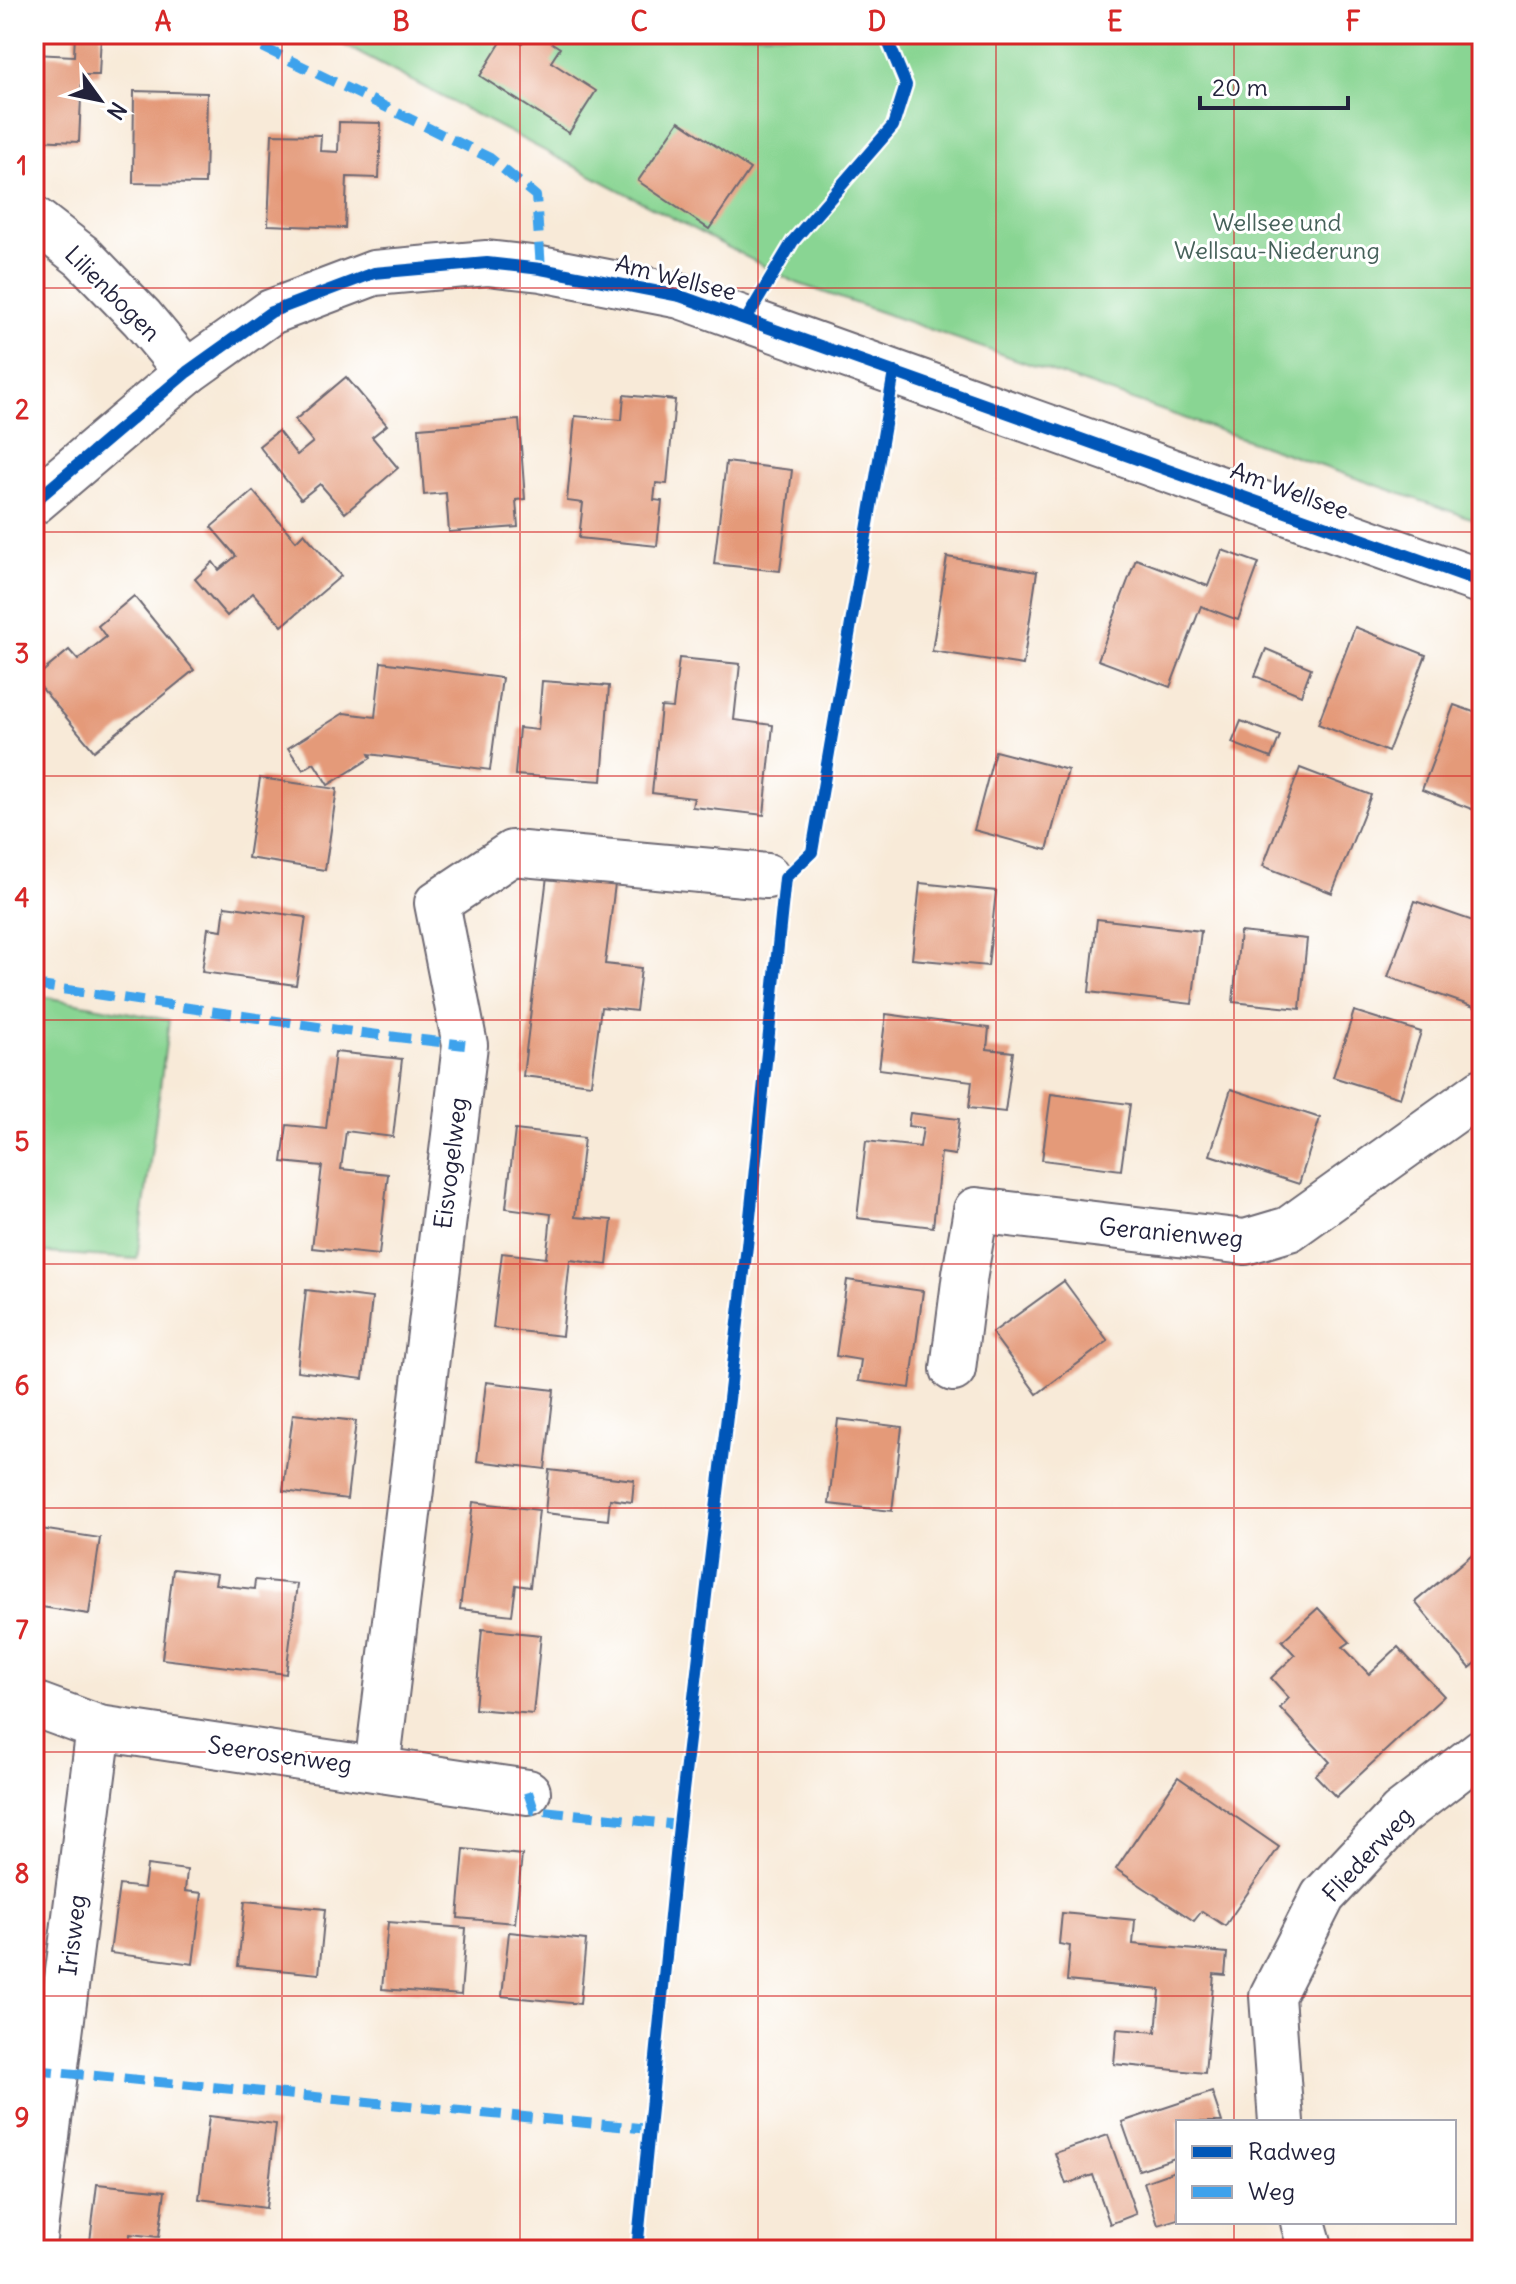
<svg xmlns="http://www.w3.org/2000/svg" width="1516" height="2284" font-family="Delius,sans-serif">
	<rect width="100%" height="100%" fill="#fff"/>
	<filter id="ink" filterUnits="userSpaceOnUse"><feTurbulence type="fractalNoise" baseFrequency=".0125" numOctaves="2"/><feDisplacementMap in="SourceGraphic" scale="16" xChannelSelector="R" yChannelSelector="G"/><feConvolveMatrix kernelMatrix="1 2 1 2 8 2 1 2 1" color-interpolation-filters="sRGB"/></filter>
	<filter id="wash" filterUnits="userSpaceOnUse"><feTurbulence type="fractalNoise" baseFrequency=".006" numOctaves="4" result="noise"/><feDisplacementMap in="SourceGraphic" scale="32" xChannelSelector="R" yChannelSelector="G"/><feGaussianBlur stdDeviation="1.8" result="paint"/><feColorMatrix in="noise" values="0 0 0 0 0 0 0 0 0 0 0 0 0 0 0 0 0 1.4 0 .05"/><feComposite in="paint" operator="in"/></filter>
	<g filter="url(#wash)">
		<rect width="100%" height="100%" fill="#f8ead8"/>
		<!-- green -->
		<g fill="#89d593" stroke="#567c67" stroke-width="2">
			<polygon points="323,34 1482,34 1482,522 794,282"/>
			<polygon points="34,995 169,1020 137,1259 34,1252"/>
		</g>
		<g id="blocks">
			<!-- building -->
			<g fill="#e49a79">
				<polygon points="75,34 101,34 99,75 82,75 79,142 34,140 34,54 74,56"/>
				<polygon points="506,34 522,43 527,34 538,34 560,48 551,62 596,91 569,133 480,76"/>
				<polygon points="134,91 207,93 205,184 133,183"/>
				<polygon points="679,121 750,169 709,229 638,181"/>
				<polygon points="339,122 381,123 379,178 347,177 345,228 268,225 272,134 321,135 320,151 338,152"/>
				<polygon points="346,377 387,425 372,437 398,468 345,513 320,484 301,499 259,446 278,431 297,455 313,442 295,420"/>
				<polygon points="624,395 675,400 667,484 656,483 654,500 662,501 657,546 579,538 583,503 567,501 575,416 622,420"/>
				<polygon points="519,420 525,499 516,500 518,527 449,532 446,493 424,495 419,428"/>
				<polygon points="726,462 792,470 780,571 714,564"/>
				<polygon points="253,491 296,541 304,533 341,576 282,626 253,593 227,616 195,579 213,562 219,570 236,556 211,527"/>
				<polygon points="1222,550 1259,563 1238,620 1201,606 1170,687 1098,660 1136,559 1208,586"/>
				<polygon points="947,557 1037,572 1023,665 932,651"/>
				<polygon points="134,596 194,670 94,751 34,679 69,650 78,660 91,649 106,637 98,626"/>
				<polygon points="1355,627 1426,655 1388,752 1318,724"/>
				<polygon points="1266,649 1311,668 1301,695 1255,676"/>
				<polygon points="679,658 740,664 734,720 773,725 764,815 692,807 694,798 652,793 661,707 673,708"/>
				<polygon points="381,662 502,678 490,770 369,754 371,758 328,785 314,763 303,770 288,748 344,713 375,717"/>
				<polygon points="542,681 609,686 602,781 515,775 519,728 538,730"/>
				<polygon points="1454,705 1482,715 1482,813 1422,790"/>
				<polygon points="1241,721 1280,736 1271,758 1232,743"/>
				<polygon points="995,751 1068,770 1047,850 974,830"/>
				<polygon points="1300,768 1371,795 1332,893 1263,866"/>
				<polygon points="260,778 337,789 325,870 248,858"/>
				<polygon points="547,876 615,884 605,964 641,968 636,1011 601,1007 591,1084 523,1076"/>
				<polygon points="920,883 996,891 988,966 912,959"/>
				<polygon points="1415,901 1482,924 1474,947 1482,949 1480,1009 1388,977"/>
				<polygon points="225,906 306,917 296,985 202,972 208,928 222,930"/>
				<polygon points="1097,919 1201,931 1192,1004 1089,992"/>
				<polygon points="1240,932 1307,939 1300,1009 1233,1002"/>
				<polygon points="1354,1011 1421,1032 1400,1098 1333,1077"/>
				<polygon points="886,1014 989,1028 987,1049 1013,1052 1005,1112 969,1108 972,1081 879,1069"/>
				<polygon points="335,1052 402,1059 393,1137 346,1131 341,1169 388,1174 379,1255 312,1248 322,1166 282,1162 287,1125 326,1129"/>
				<polygon points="1231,1089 1320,1118 1299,1184 1210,1155"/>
				<polygon points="1051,1094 1130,1104 1121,1170 1042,1160"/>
				<polygon points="910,1113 959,1119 955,1155 941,1153 933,1227 857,1218 866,1141 920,1147 923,1128 908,1126"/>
				<polygon points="515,1130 584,1138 575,1217 612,1220 607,1265 570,1260 562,1336 493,1328 502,1253 546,1258 549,1235 551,1214 506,1208"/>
				<polygon points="847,1280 923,1291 910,1388 858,1381 861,1360 836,1356"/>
				<polygon points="1064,1281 1108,1341 1037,1394 992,1333"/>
				<polygon points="306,1290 372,1298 363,1379 297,1371"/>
				<polygon points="486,1382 554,1390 545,1469 477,1461"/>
				<polygon points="293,1414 356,1421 347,1499 283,1491"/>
				<polygon points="838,1419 902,1427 892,1511 829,1504"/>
				<polygon points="549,1470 634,1480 632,1502 610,1499 608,1520 545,1513"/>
				<polygon points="473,1502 539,1510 530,1587 516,1585 512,1615 460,1609"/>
				<polygon points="34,1528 100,1538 89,1614 34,1606"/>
				<polygon points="1482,1546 1482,1658 1470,1668 1415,1602"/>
				<polygon points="173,1569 217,1574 215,1584 235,1587 254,1589 255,1580 297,1584 286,1674 162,1659"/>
				<polygon points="1318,1608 1350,1642 1343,1647 1369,1674 1398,1647 1444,1696 1336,1797 1315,1775 1330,1762 1280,1708 1289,1698 1271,1678 1295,1655 1282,1641"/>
				<polygon points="482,1629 541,1635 533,1714 475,1709"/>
				<polygon points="1178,1777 1279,1847 1225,1926 1202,1911 1194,1921 1116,1869"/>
				<polygon points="464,1849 522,1855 515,1923 458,1918"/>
				<polygon points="147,1865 187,1870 185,1891 202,1893 193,1964 110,1953 119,1885 144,1888"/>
				<polygon points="245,1901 325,1909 319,1974 238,1966"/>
				<polygon points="1062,1913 1135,1920 1133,1944 1227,1953 1225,1975 1214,1974 1205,2073 1114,2064 1117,2029 1156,2032 1160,1990 1067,1981 1070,1946 1059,1944"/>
				<polygon points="388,1922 466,1928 461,1995 382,1989"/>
				<polygon points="509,1932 586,1940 580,2004 502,1996"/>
				<polygon points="1212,2092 1222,2122 1178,2122 1178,2157 1139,2170 1122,2122"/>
				<polygon points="209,2116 276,2124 266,2208 199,2199"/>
				<polygon points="1108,2135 1136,2214 1110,2224 1093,2175 1066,2184 1055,2153"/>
				<polygon points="1178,2170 1178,2219 1158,2225 1144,2182"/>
				<polygon points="97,2184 165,2191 159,2237 130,2234 128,2250 89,2250"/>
				<polygon points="1261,2242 1264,2250 1238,2250 1238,2249"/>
			</g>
		</g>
	</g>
	<g filter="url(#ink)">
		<use href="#blocks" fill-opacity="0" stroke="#6d6872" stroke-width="2"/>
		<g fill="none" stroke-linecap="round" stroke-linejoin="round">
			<!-- minor casing -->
			<g stroke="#6d6872" stroke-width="48">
				<g id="minor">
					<polyline points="34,219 83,257 142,318 187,372"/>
					<polyline points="34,502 187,372 271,312 374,273 487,263 541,269 680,296 1482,582"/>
					<polyline points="953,1369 965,1274 976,1210 1245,1242 1289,1229 1482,1091"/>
					<polyline points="34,1704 99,1728 528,1792"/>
					<polyline points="377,1769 465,1045 437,903 512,853 767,876"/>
					<polyline points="1281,2122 1272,1996 1323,1896 1400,1814 1482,1751"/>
					<polyline points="1303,2222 1311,2250"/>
					<polyline points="34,2238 99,1728"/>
				</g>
			</g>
			<!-- minor -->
			<use href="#minor" stroke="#fff" stroke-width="44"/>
			<!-- quiet -->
			<g stroke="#3ea2ec" stroke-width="10" stroke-dasharray="20 10" stroke-linecap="butt">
				<polyline points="236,34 490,158 536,196 541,269"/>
				<polyline points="34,985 345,1031 465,1045"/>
				<polyline points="528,1792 534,1810 679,1825"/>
				<polyline points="34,2070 649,2129"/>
			</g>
			<!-- cycleway casing -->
			<g stroke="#fff" stroke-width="17">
				<g id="cycleway">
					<polyline points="747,318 793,241 893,126 906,85 885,34"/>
					<polyline points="34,502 187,372 271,312 374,273 487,263 541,269 680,296 1482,582"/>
					<polyline points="637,2250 679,1825 747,1246 785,878 812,852 894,372"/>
				</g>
			</g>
			<!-- cycleway -->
			<use href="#cycleway" stroke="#0057b8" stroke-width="12"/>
		</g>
	</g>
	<!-- grid -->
	<path fill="none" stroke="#d62828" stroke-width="2" stroke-opacity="0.55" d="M282 34V2250M520 34V2250M758 34V2250M996 34V2250M1234 34V2122M34 288H1482M34 532H1482M34 776H1482M34 1020H1482M34 1264H1482M34 1508H1482M34 1752H1482M34 1996H1482M1234 2222V2250"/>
	<g text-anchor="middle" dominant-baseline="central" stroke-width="6" stroke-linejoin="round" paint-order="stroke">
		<!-- park labels -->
		<g font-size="24" fill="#46615a" stroke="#fff">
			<text x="1277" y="222">Wellsee und<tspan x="1277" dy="28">Wellsau-Niederung</tspan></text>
		</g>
		<!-- street labels -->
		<g font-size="24" fill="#22223b" stroke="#fff">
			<text transform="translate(676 277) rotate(14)">Am Wellsee</text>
			<text transform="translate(113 293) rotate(45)">Lilienbogen</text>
			<text transform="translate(1290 490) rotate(20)">Am Wellsee</text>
			<text transform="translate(450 1163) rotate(-83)">Eisvogelweg</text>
			<text transform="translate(1171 1232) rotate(5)">Geranienweg</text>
			<text transform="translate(280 1754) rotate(8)">Seerosenweg</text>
			<text transform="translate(1367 1854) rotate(-47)">Fliederweg</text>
			<text transform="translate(72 1935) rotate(-83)">Irisweg</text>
		</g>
	</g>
	<!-- margin -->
	<rect width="1516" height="2284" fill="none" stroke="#fff" stroke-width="88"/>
	<!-- legend -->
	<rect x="1176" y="2120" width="280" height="104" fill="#ffffff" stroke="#a7a7b1" stroke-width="2"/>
	<rect x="1192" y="2146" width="40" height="12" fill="#0057b8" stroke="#a7a7b1" stroke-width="2"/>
	<text x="1248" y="2160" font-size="24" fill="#22223b">Radweg</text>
	<rect x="1192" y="2186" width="40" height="12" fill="#3ea2ec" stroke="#a7a7b1" stroke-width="2"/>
	<text x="1248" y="2200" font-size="24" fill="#22223b">Weg</text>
	<!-- north arrow -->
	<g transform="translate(100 100) rotate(123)" stroke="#ffffff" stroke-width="6" paint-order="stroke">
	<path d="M0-6L14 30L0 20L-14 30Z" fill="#22223b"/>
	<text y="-12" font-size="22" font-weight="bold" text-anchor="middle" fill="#22223b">N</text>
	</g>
	<!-- scale -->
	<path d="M1200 96v12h148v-12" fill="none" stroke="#22223b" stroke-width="4"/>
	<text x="1212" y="96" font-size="24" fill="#22223b" stroke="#ffffff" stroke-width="6" paint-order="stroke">20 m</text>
	<rect x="44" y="44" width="1428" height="2196" fill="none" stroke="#d62828" stroke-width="3"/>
	<g font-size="26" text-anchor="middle" font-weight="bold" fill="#d62828">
		<text x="163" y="31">A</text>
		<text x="401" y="31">B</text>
		<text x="639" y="31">C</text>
		<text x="877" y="31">D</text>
		<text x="1115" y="31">E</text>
		<text x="1353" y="31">F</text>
		<text x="22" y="175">1</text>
		<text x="22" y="419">2</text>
		<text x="22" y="663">3</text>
		<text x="22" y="907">4</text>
		<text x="22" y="1151">5</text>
		<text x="22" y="1395">6</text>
		<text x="22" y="1639">7</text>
		<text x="22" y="1883">8</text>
		<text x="22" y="2127">9</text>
	</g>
</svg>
